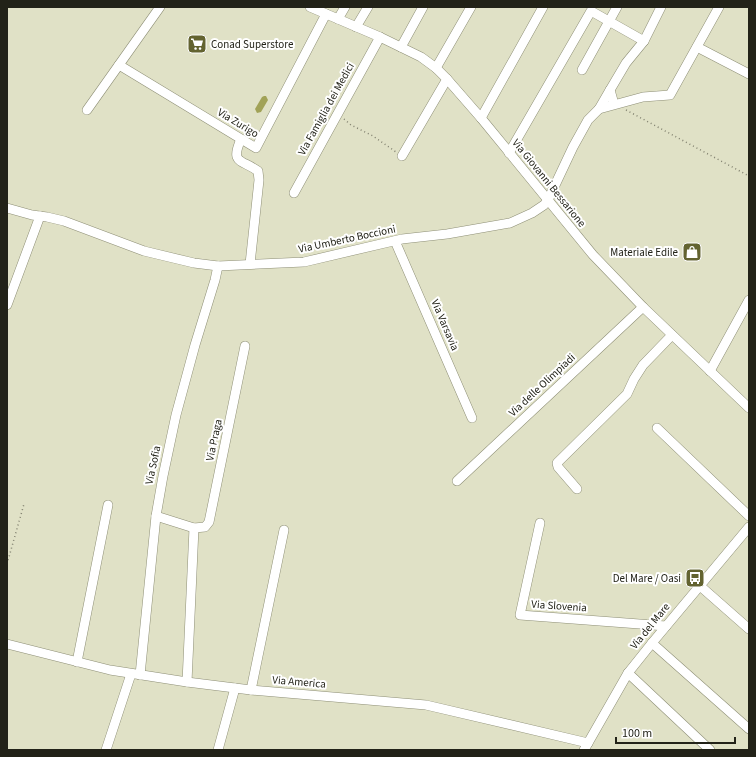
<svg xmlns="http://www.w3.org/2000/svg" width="756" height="757" font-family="'Source Sans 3',sans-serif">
	<rect width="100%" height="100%" fill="#e0e1c6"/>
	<!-- water -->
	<polygon fill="#a1a257" points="264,96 266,96 268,100 261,112 257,113 255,109 262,97"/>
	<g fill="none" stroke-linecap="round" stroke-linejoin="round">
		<!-- minor casing -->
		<g stroke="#8e8f76" stroke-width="10">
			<g id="minor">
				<polyline points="310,7 380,37 421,57 436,68 447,79 481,118 593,255 643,307 749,408"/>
				<polyline points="338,19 345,7"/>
				<polyline points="356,27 368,7"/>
				<polyline points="401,47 423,7"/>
				<polyline points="697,47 749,74"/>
				<polyline points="119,65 256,148 326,14"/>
				<polyline points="436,68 471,7"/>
				<polyline points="582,70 617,7"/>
				<polyline points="610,90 626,63 644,41 661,7"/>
				<polyline points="599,109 610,90 614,104"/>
				<polyline points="87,110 160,7"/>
				<polyline points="481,118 543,7"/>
				<path d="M241 139C230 164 241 159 258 171L259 180 250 264"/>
				<polyline points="509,153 591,11 644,41"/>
				<polyline points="402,156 447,79"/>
				<polyline points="294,193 380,37"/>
				<polyline points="7,208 32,215 47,217 64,221 144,251 194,263 218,266 304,262 402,239 447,234 510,223 532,213 544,205 548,200 573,147 588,120 599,109 643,97 670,95 719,7"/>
				<polyline points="395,241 472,418"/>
				<polyline points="7,305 40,216"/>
				<polyline points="710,371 749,300"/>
				<polyline points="657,428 749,516"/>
				<polyline points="457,481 643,307"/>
				<polyline points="577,489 558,467 557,463 627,394 634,379 643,365 672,335"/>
				<polyline points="156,516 194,528 205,527 209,522 245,346"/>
				<polyline points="540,523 520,615 666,626"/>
				<polyline points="699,585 749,629"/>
				<polyline points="652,643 749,729"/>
				<polyline points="7,644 110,670 187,682 251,690 426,705 588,743"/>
				<polyline points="77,662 108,505"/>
				<polyline points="628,673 710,750"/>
				<polyline points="140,675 156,516 163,476 176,415 195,345 215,280 218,266"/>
				<polyline points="187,682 194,528"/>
				<polyline points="251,690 284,530"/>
				<polyline points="106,750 131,674"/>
				<polyline points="218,750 235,688"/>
				<polyline points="584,750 628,673 652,643 749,527"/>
			</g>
		</g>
		<!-- path -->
		<g stroke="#828270" stroke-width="1.5" stroke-dasharray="1 3" stroke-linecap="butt">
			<polyline points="626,110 749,176"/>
			<polyline points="344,119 351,125 373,136 396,152"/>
			<polyline points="7,564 24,504"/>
		</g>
		<!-- minor -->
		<use href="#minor" stroke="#fff" stroke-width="9"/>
	</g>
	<!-- icons -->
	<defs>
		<g id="supermarket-square" transform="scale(1)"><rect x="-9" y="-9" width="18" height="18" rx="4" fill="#636330" stroke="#fff"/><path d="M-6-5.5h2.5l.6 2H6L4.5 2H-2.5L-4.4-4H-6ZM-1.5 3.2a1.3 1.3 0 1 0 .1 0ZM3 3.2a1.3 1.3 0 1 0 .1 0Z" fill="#fff"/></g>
		<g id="shop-square" transform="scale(1)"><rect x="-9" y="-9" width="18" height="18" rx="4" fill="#636330" stroke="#fff"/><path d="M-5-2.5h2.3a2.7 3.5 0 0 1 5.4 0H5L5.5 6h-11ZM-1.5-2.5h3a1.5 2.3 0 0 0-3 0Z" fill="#fff"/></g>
		<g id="bus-square" transform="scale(1)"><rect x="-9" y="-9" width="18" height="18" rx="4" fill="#636330" stroke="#fff"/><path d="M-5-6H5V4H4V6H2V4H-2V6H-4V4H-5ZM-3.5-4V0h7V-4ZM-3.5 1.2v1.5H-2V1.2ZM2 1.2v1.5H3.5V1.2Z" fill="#fff"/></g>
	</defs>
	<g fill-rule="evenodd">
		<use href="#supermarket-square" x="197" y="44"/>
		<use href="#shop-square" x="692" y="252"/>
		<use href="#bus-square" x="695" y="578"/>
	</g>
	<g text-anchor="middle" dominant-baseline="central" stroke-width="4" stroke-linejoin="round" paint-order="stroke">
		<!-- poi labels -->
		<g font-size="11" fill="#222218" stroke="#fff" text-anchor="end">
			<text x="211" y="44" text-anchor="start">Conad Superstore</text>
			<text x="678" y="252">Materiale Edile</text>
			<text x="681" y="578">Del Mare / Oasi</text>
		</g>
		<!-- street labels -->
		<g font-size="11" fill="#222218" stroke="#fff">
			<text transform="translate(326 109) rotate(-61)">Via Famiglia dei Medici</text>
			<text transform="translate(238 123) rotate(31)">Via Zurigo</text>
			<text transform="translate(549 183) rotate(51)">Via Giovanni Bessarione</text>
			<text transform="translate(347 239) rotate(-12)">Via Umberto Boccioni</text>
			<text transform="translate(445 325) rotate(67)">Via Varsavia</text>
			<text transform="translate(542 385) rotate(-43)">Via delle Olimpiadi</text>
			<text transform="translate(214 440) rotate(-78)">Via Praga</text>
			<text transform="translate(153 465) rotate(-78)">Via Sofia</text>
			<text transform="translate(559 606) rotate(4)">Via Slovenia</text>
			<text transform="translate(650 626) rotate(-51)">Via del Mare</text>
			<text transform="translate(299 682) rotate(5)">Via America</text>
		</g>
	</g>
	<!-- border -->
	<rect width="756" height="757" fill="none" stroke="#222218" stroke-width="16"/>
	<!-- scale -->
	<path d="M616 737v6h119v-6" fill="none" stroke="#222218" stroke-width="2"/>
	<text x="622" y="737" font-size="12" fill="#222218" stroke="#ffffff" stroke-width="3" paint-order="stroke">100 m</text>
</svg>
